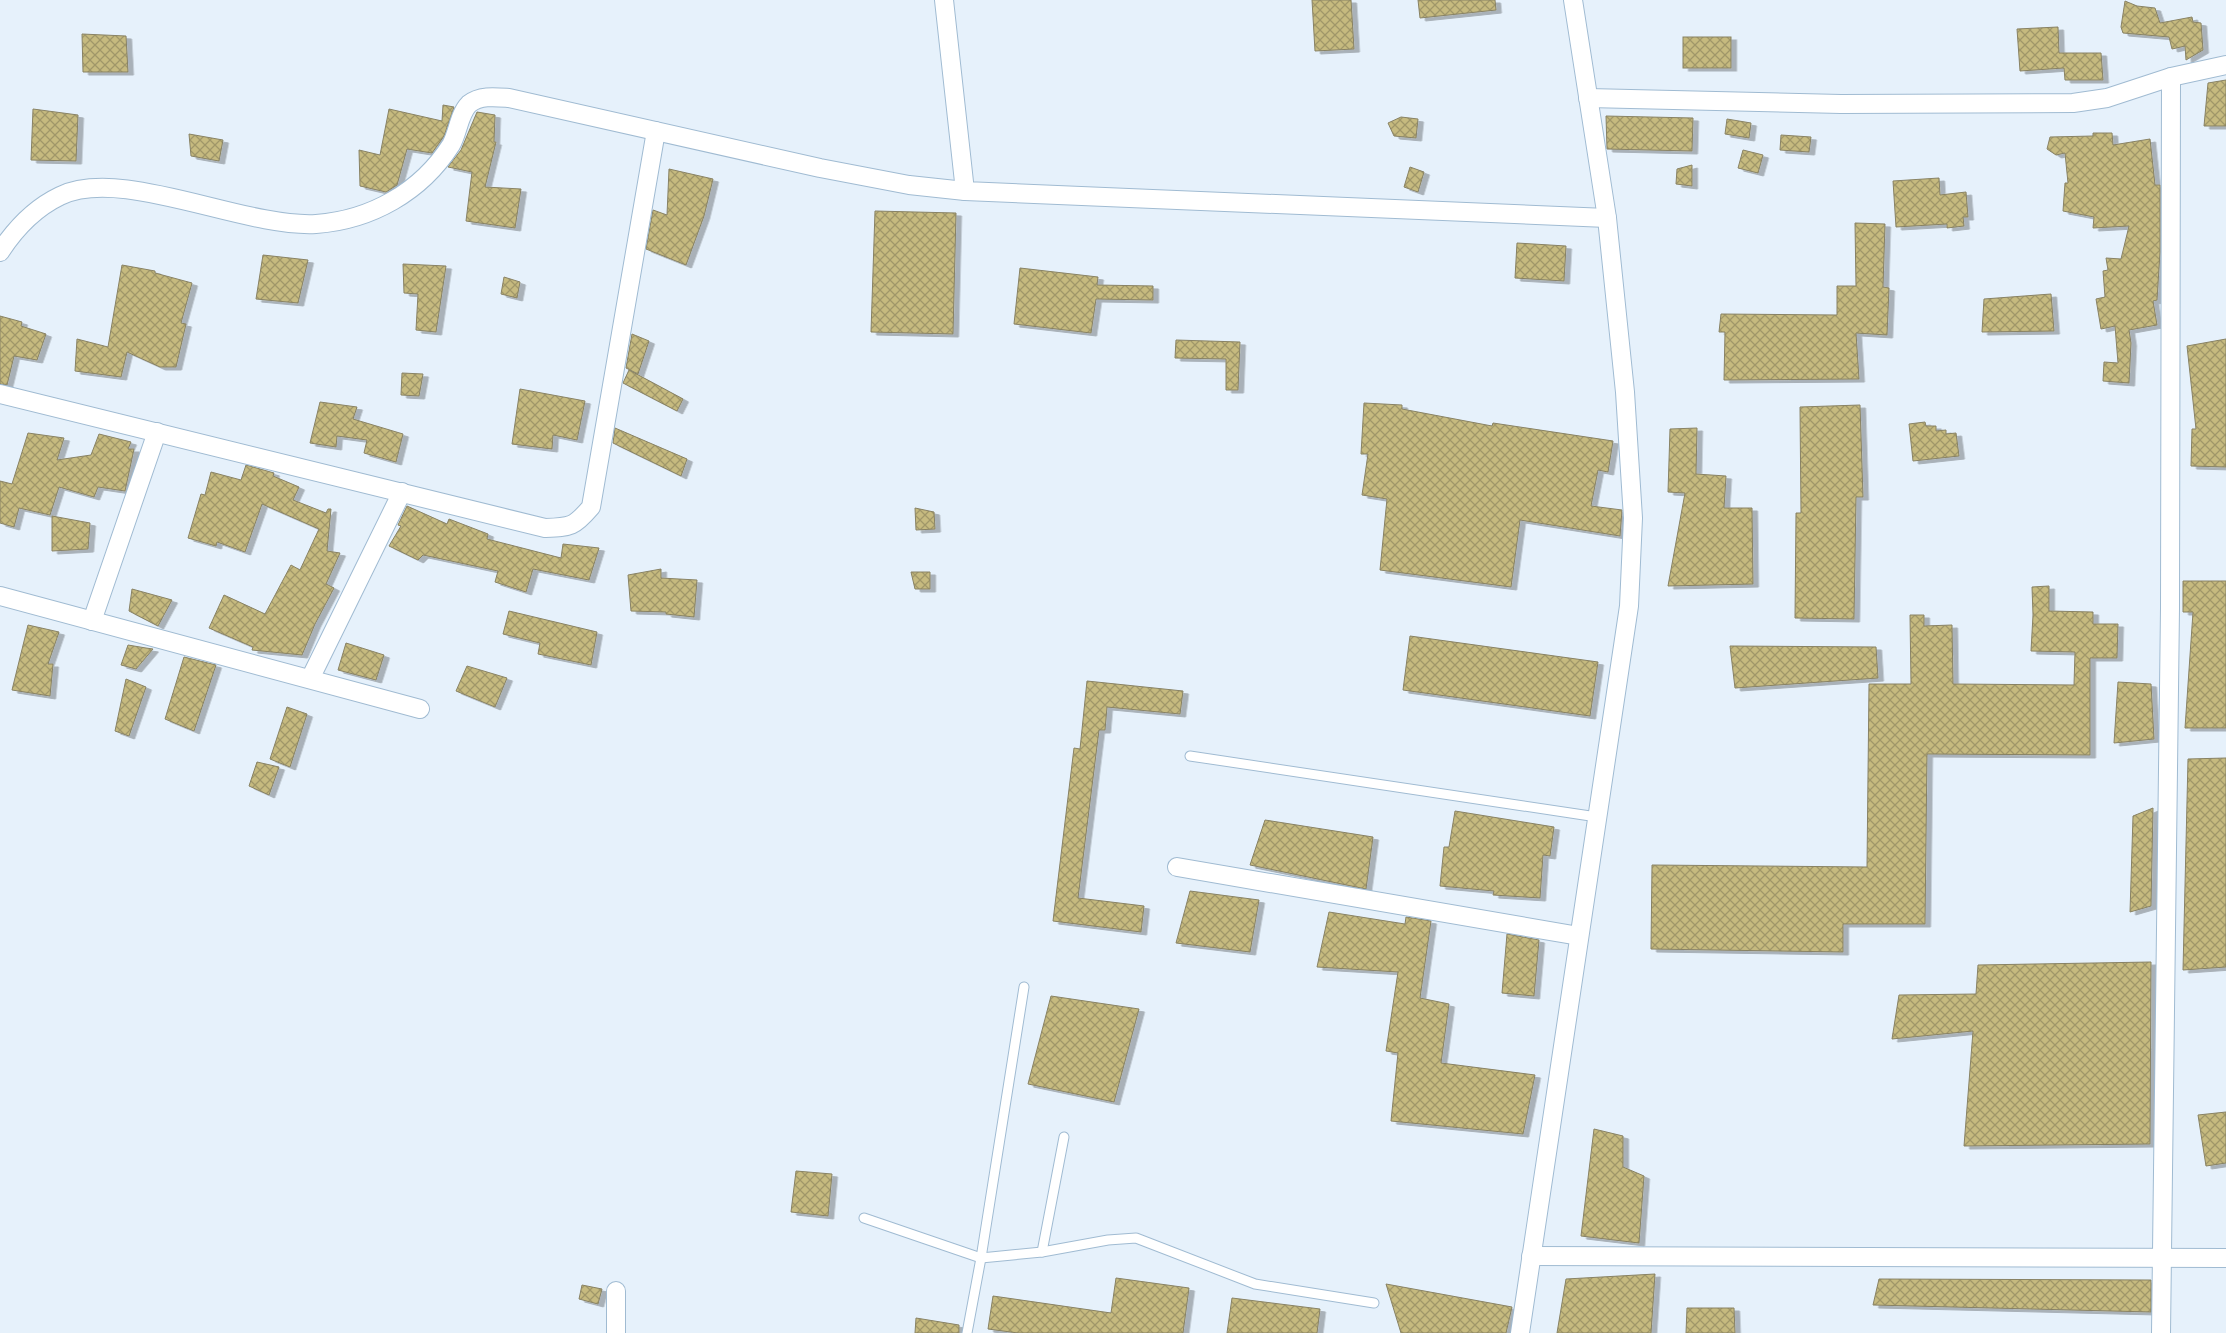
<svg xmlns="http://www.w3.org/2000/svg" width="2226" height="1333" font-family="'Asap Condensed',sans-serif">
	<defs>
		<pattern id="building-cross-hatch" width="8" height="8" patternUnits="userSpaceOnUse" patternTransform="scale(1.25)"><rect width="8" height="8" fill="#c6ba7f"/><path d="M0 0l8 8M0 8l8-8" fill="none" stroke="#a09769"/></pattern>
		<filter id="shadow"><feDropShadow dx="5.5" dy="3" stdDeviation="0" flood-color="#0004"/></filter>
	</defs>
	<rect width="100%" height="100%" fill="#e6f1fb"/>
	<!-- building -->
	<g fill="url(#building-cross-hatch)" stroke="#888264" filter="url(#shadow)">
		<polygon points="1312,0 1351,0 1354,49 1315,51"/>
		<polygon points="1418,0 1495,0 1496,10 1420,18"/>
		<polygon points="2125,1 2137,6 2155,8 2160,23 2192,17 2193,22 2201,23 2203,50 2186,60 2185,46 2172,49 2169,37 2123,33 2121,27"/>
		<polygon points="2058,27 2059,53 2101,53 2103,80 2065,80 2064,68 2020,71 2017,29"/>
		<polygon points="82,34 126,36 128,72 83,72"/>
		<rect x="1683" y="37" width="48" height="31"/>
		<polygon points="2226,80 2226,126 2204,126 2208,83"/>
		<polygon points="443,105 454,107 444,136 432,153 407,149 397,185 386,192 360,186 359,150 380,155 389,109 442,121"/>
		<polygon points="33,109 78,115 76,161 31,160"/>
		<polygon points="477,112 495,115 494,142 496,142 485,187 521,189 515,228 466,221 472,172 448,167 461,150"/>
		<polygon points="1606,116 1693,118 1692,151 1607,149"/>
		<polygon points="1401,117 1418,119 1416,138 1394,136 1388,123"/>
		<polygon points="1727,119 1751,123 1749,138 1725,134"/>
		<polygon points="2093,133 2112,133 2113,145 2150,139 2155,185 2160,185 2160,252 2157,300 2153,301 2157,325 2129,330 2131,343 2129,383 2103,381 2104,362 2118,363 2115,326 2101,329 2096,299 2105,297 2103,271 2108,270 2106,258 2121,259 2129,226 2093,228 2094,217 2063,211 2065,183 2068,183 2065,153 2056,155 2047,149 2050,137 2093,136"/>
		<polygon points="189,134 223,140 219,161 191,156"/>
		<polygon points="1781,135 1811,137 1809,152 1780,150"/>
		<polygon points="1743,150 1763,155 1758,173 1738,168"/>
		<polygon points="1692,165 1692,186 1676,184 1677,169"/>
		<polygon points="1410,167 1424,172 1418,192 1404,187"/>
		<polygon points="669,169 713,179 704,216 686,265 646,249 653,210 667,215"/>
		<polygon points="1939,178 1940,195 1966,192 1968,217 1963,217 1964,226 1947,228 1947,224 1896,227 1893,181"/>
		<polygon points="875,211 956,213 953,334 871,332"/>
		<polygon points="1855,223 1885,224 1883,287 1889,288 1887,335 1856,333 1859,379 1724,380 1725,332 1719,332 1721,314 1837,315 1837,286 1856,286"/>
		<polygon points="1517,243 1566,246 1564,281 1515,278"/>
		<polygon points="263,255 308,260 298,303 256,299"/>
		<polygon points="403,264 446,266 436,332 416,330 418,294 404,293"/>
		<polygon points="122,265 155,271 155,273 192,283 181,323 186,324 176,367 160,367 127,352 121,377 75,371 77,339 108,347"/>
		<polygon points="1020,268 1098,277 1097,285 1153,286 1153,300 1096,299 1091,333 1014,324"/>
		<polygon points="504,277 520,282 517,298 501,294"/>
		<polygon points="2051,294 2054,331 1982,332 1984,299"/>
		<polygon points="0,316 22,322 21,326 46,334 37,360 14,356 7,385 0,384"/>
		<polygon points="632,334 649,341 638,374 626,368"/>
		<polygon points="2226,339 2226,467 2191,466 2192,429 2196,429 2187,346"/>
		<polygon points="1176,340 1240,342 1238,390 1226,390 1226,359 1175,358"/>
		<polygon points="629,370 683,399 677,411 623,383"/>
		<polygon points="402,373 423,374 419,396 401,395"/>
		<polygon points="520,389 585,401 577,440 553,435 552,449 512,444"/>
		<polygon points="320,402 357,407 353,419 403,434 396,462 364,453 367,440 337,436 336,447 310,443"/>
		<polygon points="1364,403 1402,405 1402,409 1492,426 1493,423 1613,441 1608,472 1598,470 1591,506 1622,510 1620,536 1520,520 1511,587 1380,570 1387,499 1362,495 1368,454 1361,454"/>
		<polygon points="1860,405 1863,497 1856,497 1854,619 1795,618 1796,513 1801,513 1800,407"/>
		<polygon points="1925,422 1926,426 1936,426 1936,431 1946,430 1946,434 1956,433 1959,456 1913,461 1909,424"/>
		<polygon points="615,428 687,459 681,476 613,443"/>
		<polygon points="1697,428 1696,474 1726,476 1724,508 1752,508 1753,584 1668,586 1685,493 1668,492 1670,429"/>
		<polygon points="28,433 64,438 57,460 91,455 99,434 131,442 128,449 134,449 125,491 98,487 94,497 59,487 50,515 19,508 14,527 0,523 0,481 12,484"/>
		<polygon points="246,465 274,473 273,476 299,487 293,500 326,513 328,509 331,509 327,551 340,553 326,584 334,588 315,624 302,655 252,650 253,647 209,628 224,595 265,614 291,565 300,570 319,529 262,504 245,552 217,542 216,546 188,538 201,494 205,495 211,472 241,480"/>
		<polygon points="407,506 447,524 449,519 488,534 487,539 561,558 563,544 599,548 589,580 533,569 526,592 495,582 498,571 423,555 418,560 389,546 401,526 398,525"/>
		<polygon points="915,508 934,512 935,529 916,530"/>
		<polygon points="52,516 90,523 88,549 52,551"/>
		<polygon points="661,569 661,578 697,580 694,617 666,614 666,612 631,611 628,575"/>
		<polygon points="911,572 930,572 930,589 915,589"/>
		<polygon points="2183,581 2226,581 2226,728 2185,728 2193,612 2183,612"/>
		<polygon points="2049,586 2049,611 2093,612 2093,624 2118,624 2117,658 2090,658 2090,755 1927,754 1925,924 1843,924 1843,952 1651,949 1652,865 1867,867 1869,684 1911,684 1910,615 1924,615 1924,626 1952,625 1953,684 2074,685 2075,652 2031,651 2033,615 2032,587"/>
		<polygon points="132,589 172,600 158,626 129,611"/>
		<polygon points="509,611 597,632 591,665 538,654 540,643 503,634"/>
		<polygon points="28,625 59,632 48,664 53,664 50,696 12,690"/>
		<polygon points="1410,636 1598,662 1590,716 1403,690"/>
		<polygon points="346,643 384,655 376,680 338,670"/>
		<polygon points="128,645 146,648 153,649 136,669 121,665"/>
		<polygon points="1730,646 1876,647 1878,678 1735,688"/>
		<polygon points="184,657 216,665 194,731 165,719"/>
		<polygon points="467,666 507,678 495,707 456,691"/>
		<polygon points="126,679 146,687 129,736 115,731"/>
		<polygon points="1087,681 1183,691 1180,714 1107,707 1105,730 1099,730 1078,898 1144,906 1141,932 1053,921 1074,748 1080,749"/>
		<polygon points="2118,682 2151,684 2154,739 2114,743"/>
		<polygon points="287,707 307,714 290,767 270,759"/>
		<polygon points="2226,758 2226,967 2183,970 2188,759"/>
		<polygon points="257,762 279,767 269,795 249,786"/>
		<polygon points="2153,808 2151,906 2130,912 2133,816"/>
		<polygon points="1455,811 1554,827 1550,856 1543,855 1540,898 1493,895 1494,891 1440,886 1444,847 1449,847"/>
		<polygon points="1265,820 1373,837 1366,889 1250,865"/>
		<polygon points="1190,891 1259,900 1250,952 1176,943"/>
		<polygon points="1329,912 1405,924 1406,917 1431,921 1420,998 1449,1004 1441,1063 1535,1075 1523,1134 1391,1121 1398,1053 1386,1051 1398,972 1317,967"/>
		<polygon points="1507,934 1539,940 1534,996 1502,993"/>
		<polygon points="2151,962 2150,1144 1964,1146 1973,1031 1892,1039 1899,995 1976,994 1978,965"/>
		<polygon points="1051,996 1139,1009 1114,1102 1028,1084"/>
		<polygon points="2226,1112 2226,1163 2206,1166 2198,1115"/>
		<polygon points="1594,1129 1623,1136 1623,1167 1644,1176 1639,1243 1581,1236"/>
		<polygon points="796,1171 832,1174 828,1216 791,1212"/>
		<polygon points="1655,1274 1651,1333 1557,1333 1566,1279"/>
		<polygon points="1116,1278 1189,1288 1183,1333 1018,1333 988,1329 993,1296 1111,1313"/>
		<polygon points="1879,1279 2151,1280 2151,1312 1873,1305"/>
		<polygon points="1386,1284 1512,1307 1506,1333 1401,1333"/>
		<polygon points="582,1285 602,1289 598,1304 579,1299"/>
		<polygon points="1232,1298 1320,1309 1317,1333 1227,1333"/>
		<polygon points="1687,1308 1734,1308 1735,1333 1686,1333"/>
		<polygon points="916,1318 959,1325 959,1333 915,1333"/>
	</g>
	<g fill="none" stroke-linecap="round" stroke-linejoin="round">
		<!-- service casing -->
		<g stroke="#a0bbd2" stroke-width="11">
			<g id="service">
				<polyline points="1190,756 1597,817"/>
				<polyline points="864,1218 981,1258 1042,1252 1108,1240 1136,1238 1255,1284 1374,1303"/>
				<polyline points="1042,1252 1064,1137"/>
				<polyline points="967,1333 981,1258 1024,987"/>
			</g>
		</g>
		<!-- minor casing -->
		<g stroke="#a0bbd2" stroke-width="20">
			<g id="minor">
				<polyline points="944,0 965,191 1607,218"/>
				<polyline points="1588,98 1841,104 2073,103 2107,98 2171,77 2226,65"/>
				<path d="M0 252C15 229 35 208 60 196 121 166 243 228 316 224 371 220 421 192 451 145 458 133 459 114 469 104 480 95 496 97 509 98L820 168 909 185 965 191"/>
				<path d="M0 394 545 528C571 527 574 527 591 507L656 131"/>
				<polyline points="0,596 420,709"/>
				<polyline points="92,621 157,432"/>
				<polyline points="310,679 402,492"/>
				<polyline points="1177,867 1579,936"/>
				<polyline points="1531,1256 2226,1258"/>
				<polyline points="616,1333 616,1291"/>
				<polyline points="1520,1333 1629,606 1633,518 1625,392 1607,218 1573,0"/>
				<polyline points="2161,1333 2170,608 2171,77"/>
			</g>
		</g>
		<!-- service -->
		<use href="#service" stroke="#fff" stroke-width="9"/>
		<!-- minor -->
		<use href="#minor" stroke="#fff" stroke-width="18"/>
	</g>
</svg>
